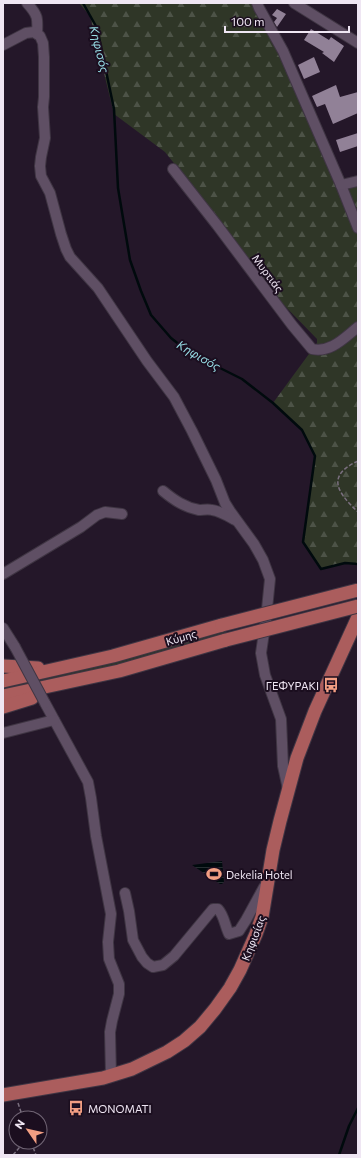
<svg xmlns="http://www.w3.org/2000/svg" width="361" height="1158" font-family="Commissioner,sans-serif">
	<defs>
		<pattern id="forest-firs" width="22" height="20" patternUnits="userSpaceOnUse"><rect width="22" height="20" fill="#2f3627"/><path d="M5 1l3.5 6h-7zM16 11l3.5 6h-7z" fill="#4d5347"/></pattern>
		<pattern id="water-rules" width="6" height="5" patternUnits="userSpaceOnUse"><rect width="6" height="5" fill="#000a0d"/><path d="M0 2.5h6" fill="none" stroke="#262e31"/></pattern>
	</defs>
	<rect width="100%" height="100%" fill="#241729"/>
	<!-- grass -->
	<polygon fill="#2f3627" points="225,629 226,635 117,666 3,691 3,686"/>
	<!-- forest -->
	<polygon fill="url(#forest-firs)" points="79,3 254,3 343,186 358,183 358,564 345,563 321,569 303,542 315,456 302,430 273,403 317,343 317,339 281,302 185,177 165,152 114,114 90,16"/>
	<!-- water -->
	<polygon fill="url(#water-rules)" points="222,861 224,882 222,884 220,884 192,865"/>
	<g fill="none" stroke-linecap="round" stroke-linejoin="round">
		<!-- stream -->
		<g stroke="#000a0d" stroke-width="2.5">
			<polyline points="83,3 97,28 114,109 118,188 130,260 141,291 151,315 171,338 190,353 242,379 273,403 302,430 315,456 303,542 321,569 345,563 358,564"/>
			<polyline points="339,1155 349,1126 358,1108"/>
		</g>
	</g>
	<!-- building -->
	<g fill="#918197">
		<polygon points="277,9 286,14 277,27 274,22 277,18 272,15"/>
		<polygon points="311,29 329,40 331,37 344,46 334,62 322,53 324,52 304,40"/>
		<polygon points="314,57 320,72 304,79 298,65"/>
		<polygon points="336,85 340,97 358,92 358,113 333,124 325,104 317,107 312,96"/>
		<polygon points="358,133 358,146 340,152 336,140"/>
	</g>
	<g fill="none" stroke-linecap="round" stroke-linejoin="round">
		<!-- minor casing -->
		<g stroke="#3f3543" stroke-width="12">
			<g id="minor">
				<path d="M27 3C38 15 38 18 37 34"/>
				<polyline points="257,3 259,8 283,51 341,185 358,228"/>
				<polyline points="294,3 358,43"/>
				<polyline points="3,45 26,33 34,32 40,36 43,43 44,57 44,97 43,107 45,138 41,157 40,166 41,176 50,193 61,234 66,249 70,257 98,288 147,361 174,397 192,431 216,480 225,503 230,511 254,544 263,560 270,579 266,619 261,653 265,675 281,719 283,766 288,789"/>
				<path d="M173 169 217 225 292 325 312 349C331 353 344 338 358 327"/>
				<polyline points="341,185 358,181"/>
				<path d="M163 491C174 500 184 507 199 510 203 510 208 509 212 510 220 511 228 516 235 520"/>
				<polyline points="3,574 81,527 97,515 105,512 122,514"/>
				<polyline points="3,628 15,647"/>
				<polyline points="45,703 88,782 91,798 96,836 111,914 108,942 109,959 119,984 119,994 112,1021 110,1032 111,1076"/>
				<polyline points="3,733 54,720"/>
				<path d="M125 893 129 911 133 940 142 957 147 963 153 967 163 965 174 956 213 909H218C224 915 225 926 229 934L239 931 246 920 264 887"/>
			</g>
		</g>
		<!-- major casing -->
		<g stroke="#3f3543" stroke-width="15">
			<g id="major">
				<polyline points="3,666 38,668"/>
				<polyline points="3,681 113,656 222,625"/>
				<polyline points="3,696 119,671 226,640"/>
				<polyline points="3,707 32,698"/>
				<polyline points="3,1095 103,1078 132,1069 167,1052 184,1041 200,1027 215,1009 230,988 240,970 256,934 262,917 273,850 280,821 297,758 315,711 358,617"/>
			</g>
		</g>
		<!-- path -->
		<g stroke="#7a6f7f" stroke-width="1.5" stroke-dasharray="4 2" stroke-linecap="butt">
			<path d="M358 461C325 476 338 493 358 512"/>
			<polyline points="18,1103 23,1118"/>
			<polyline points="31,1142 36,1155"/>
			<polyline points="13,1155 24,1142"/>
		</g>
		<!-- minor -->
		<use href="#minor" stroke="#5f4f64" stroke-width="10"/>
		<!-- major -->
		<use href="#major" stroke="#ab5d5d" stroke-width="13"/>
		<!-- minor-bridge casing -->
		<g stroke="#3f3543" stroke-width="12" stroke-linecap="butt">
			<polyline id="minor-bridge" points="15,647 45,703"/>
		</g>
		<!-- major-bridge casing -->
		<g stroke="#3f3543" stroke-width="15" stroke-linecap="butt">
			<g id="major-bridge">
				<polyline points="222,625 358,590"/>
				<polyline points="226,640 358,606"/>
			</g>
		</g>
		<!-- minor-bridge -->
		<use href="#minor-bridge" stroke="#5f4f64" stroke-width="10"/>
		<!-- major-bridge -->
		<use href="#major-bridge" stroke="#ab5d5d" stroke-width="13"/>
	</g>
	<!-- icons -->
	<defs>
		<g id="bus-bare" transform="scale(1.2)"><path d="M-5-6H5V4H4V6H2V4H-2V6H-4V4H-5ZM-3.5-4V0h7V-4ZM-3.5 1.2v1.5H-2V1.2ZM2 1.2v1.5H3.5V1.2Z" fill="#f39f83" stroke="#1b0e1f" stroke-width="2.5" paint-order="stroke"/></g>
		<g id="stadium-bare" transform="scale(1.2)"><path d="M0-5a6.5 5 0 1 0 0 10a6.5 5 0 1 0 0-10ZM-3.5-1.8h7v3.6h-7Z" fill="#f39f83" stroke="#1b0e1f" stroke-width="2.5" paint-order="stroke"/></g>
	</defs>
	<g fill-rule="evenodd">
		<use href="#bus-bare" x="331" y="685"/>
		<use href="#stadium-bare" x="214" y="874"/>
		<use href="#bus-bare" x="76" y="1108"/>
	</g>
	<g text-anchor="middle" dominant-baseline="central" stroke-width="4" stroke-linejoin="round" paint-order="stroke">
		<!-- street labels -->
		<g font-size="11" fill="#efe6f3" stroke="#1b0e1f">
			<text transform="translate(268 273) rotate(53)">Μυρτιάς</text>
			<text transform="translate(181 637) rotate(-16)">Κύμης</text>
			<text transform="translate(253 938) rotate(-69)">Κηφισίας</text>
		</g>
		<!-- poi labels -->
		<g font-size="11" fill="#efe6f3" stroke="#1b0e1f" text-anchor="start">
			<text x="319" y="685" text-anchor="end">ΓΕΦΥΡΑΚΙ</text>
			<text x="226" y="874">Dekelia Hotel</text>
			<text x="88" y="1108">ΜΟΝΟΜΑΤΙ</text>
		</g>
		<!-- water labels -->
		<g font-size="12" font-style="italic" fill="#98dfe7" stroke="#1b0e1f">
			<text transform="translate(100 49) rotate(76)">Κηφισός</text>
			<text transform="translate(199 355) rotate(30)">Κηφισός</text>
		</g>
	</g>
	<!-- border -->
	<rect width="361" height="1158" fill="none" stroke="#efe6f3" stroke-width="8"/>
	<!-- north arrow -->
	<g transform="translate(28 1130) rotate(304)"><circle r="19" fill="#1b0e1f" stroke="#706474"/>
	<path d="M0-3L7 15L0 10L-7 15Z" fill="#f39f83"/>
	<text y="-6" font-size="11" font-weight="bold" text-anchor="middle" fill="#efe6f3">N</text>
	</g>
	<!-- scale -->
	<path d="M225 26v6h124v-6" fill="none" stroke="#efe6f3" stroke-width="2"/>
	<text x="231" y="26" font-size="12" fill="#efe6f3" stroke="#1b0e1f" stroke-width="3" paint-order="stroke">100 m</text>
</svg>
